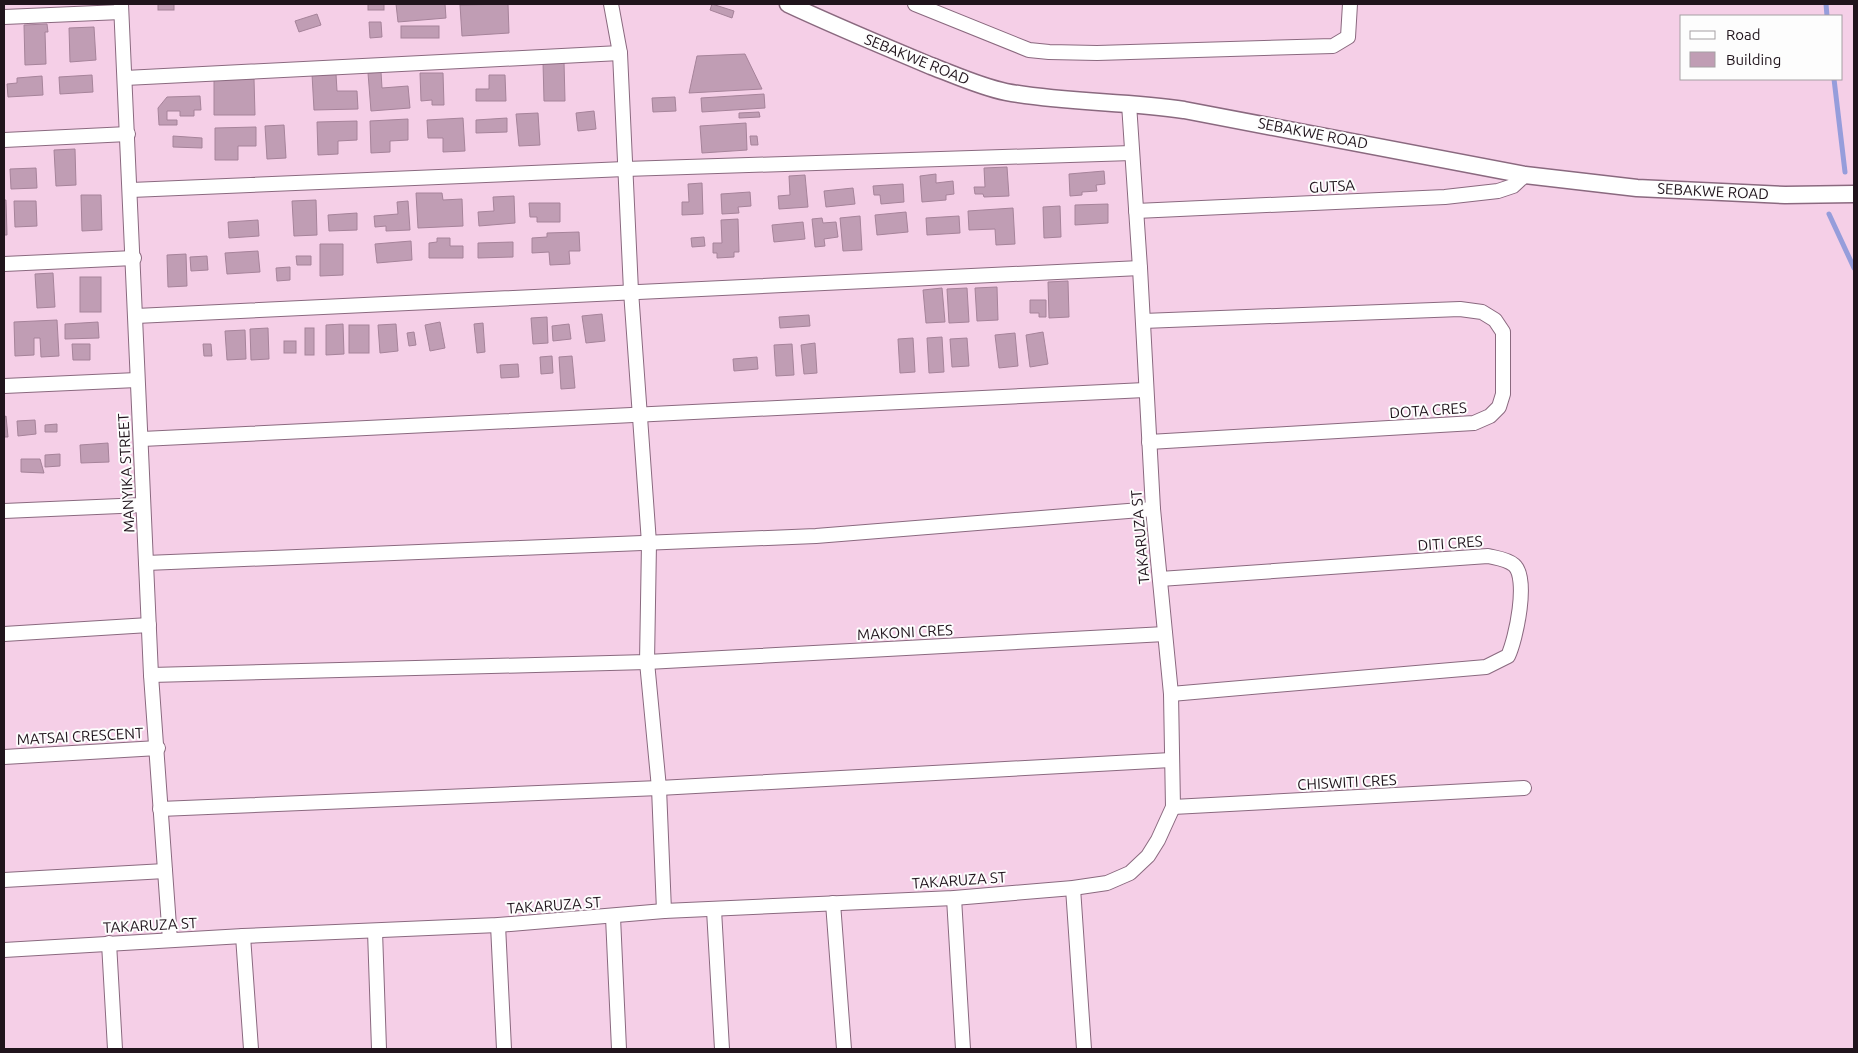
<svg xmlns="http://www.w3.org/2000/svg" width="1858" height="1053" font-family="Ubuntu,sans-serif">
	<rect width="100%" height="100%" fill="#f5cfe7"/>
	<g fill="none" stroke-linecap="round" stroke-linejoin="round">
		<!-- stream -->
		<g stroke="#969ddb" stroke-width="5">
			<polyline points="1826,4 1827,16"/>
			<polyline points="1834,79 1845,172"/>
			<polyline points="1829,214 1854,268"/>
		</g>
	</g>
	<!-- building -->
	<g fill="#c09db4" stroke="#a6839a">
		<rect x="158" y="4" width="16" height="6"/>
		<rect x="368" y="4" width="16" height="6"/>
		<polygon points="396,4 445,4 446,18 398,22"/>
		<polygon points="508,4 509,33 462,36 460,5"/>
		<polygon points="712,4 734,11 732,18 710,10"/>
		<polygon points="317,14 321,25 299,32 295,21"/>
		<polygon points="369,22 381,22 382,37 370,38"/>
		<polygon points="47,24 48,32 45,32 46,64 25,65 24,25"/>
		<rect x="401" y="26" width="38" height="12"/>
		<polygon points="94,27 96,60 70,62 69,28"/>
		<polygon points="745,54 762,89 689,93 697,56"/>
		<polygon points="564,61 565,101 544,101 543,62"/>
		<polygon points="381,72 382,88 408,86 410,108 371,111 368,73"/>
		<polygon points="420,73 443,73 444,105 432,105 432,100 421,101"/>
		<polygon points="312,74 336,74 337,91 357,91 358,109 314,110"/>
		<polygon points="92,75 93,92 60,94 59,77"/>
		<polygon points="489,75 505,75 506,101 476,101 476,89 489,89"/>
		<polygon points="42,76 43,95 8,97 7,84 17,83 17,78"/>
		<polygon points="254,79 255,115 214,115 214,80"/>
		<polygon points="764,94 765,108 702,112 701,98"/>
		<polygon points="200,96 201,110 194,110 194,116 180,116 180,111 167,111 167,120 177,120 177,125 159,125 158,108 167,97"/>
		<polygon points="675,97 676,111 653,112 652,98"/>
		<polygon points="594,111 596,129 578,131 576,113"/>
		<polygon points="759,112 760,117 739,118 739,113"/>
		<polygon points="538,113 540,145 519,146 516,114"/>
		<polygon points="463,118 465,151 443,152 443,138 428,138 427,120"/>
		<polygon points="507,118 507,132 476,133 476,120"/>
		<polygon points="408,119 408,140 390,141 390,152 371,153 370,121"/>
		<polygon points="357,121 357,140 338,141 338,154 318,155 317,122"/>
		<polygon points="746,123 747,150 702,153 700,126"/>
		<polygon points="284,125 286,158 267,159 265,126"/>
		<polygon points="256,127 256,146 238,146 238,160 215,160 215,128"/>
		<polygon points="173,136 202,138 202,148 173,147"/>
		<polygon points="750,136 757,136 758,145 751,145"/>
		<polygon points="75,149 76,185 56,186 54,150"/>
		<polygon points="1007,167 1009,196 984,197 983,194 975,194 974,187 985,187 984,168"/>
		<polygon points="36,168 37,188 11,189 10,169"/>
		<polygon points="1104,171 1105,184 1096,185 1097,191 1082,192 1082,195 1070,196 1069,174"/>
		<polygon points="936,174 936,183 953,181 954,194 946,195 946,200 922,202 920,176"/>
		<polygon points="805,175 808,207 779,209 778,196 790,195 789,176"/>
		<polygon points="702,183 703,214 682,215 682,202 689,202 688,184"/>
		<polygon points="903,184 904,202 881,204 880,195 874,195 873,186"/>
		<polygon points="853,188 855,204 826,207 824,191"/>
		<polygon points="750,192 751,206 738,207 739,213 722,214 721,194"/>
		<polygon points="416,193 442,193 443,200 462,199 463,226 418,228"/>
		<polygon points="81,195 101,195 102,230 82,231"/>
		<polygon points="514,196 515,223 479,226 478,212 494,211 493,197"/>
		<polygon points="4,200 6,200 7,235 4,235"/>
		<polygon points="316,200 317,235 294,236 292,201"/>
		<polygon points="14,201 36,201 37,226 15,227"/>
		<polygon points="408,201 410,230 386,231 386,226 375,227 374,216 398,214 397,202"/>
		<polygon points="529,203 560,203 560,222 537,222 537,217 530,217"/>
		<polygon points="1108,204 1108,223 1075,225 1075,205"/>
		<polygon points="1060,206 1061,237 1044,238 1043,207"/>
		<polygon points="1013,208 1015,244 996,245 995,229 969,230 968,211"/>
		<polygon points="906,212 908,232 877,235 875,215"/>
		<polygon points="357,213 357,230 329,231 328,215"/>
		<polygon points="860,216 862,250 843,251 840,218"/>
		<polygon points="959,216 960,233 927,235 926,218"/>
		<polygon points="822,218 823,223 836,222 838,237 824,239 825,246 815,247 812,219"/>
		<polygon points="738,219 739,252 734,252 734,257 717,258 717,253 713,253 713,243 722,243 721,220"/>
		<polygon points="258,220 259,236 229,238 228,222"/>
		<polygon points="803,222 805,239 774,242 772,225"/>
		<polygon points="579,232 580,251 569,251 570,264 550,265 549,252 532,253 532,238 547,237 547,233"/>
		<polygon points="704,237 705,246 692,247 691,238"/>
		<polygon points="437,238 450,238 450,246 463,246 463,258 429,258 429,243 437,242"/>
		<polygon points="411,241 412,260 377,263 375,244"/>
		<polygon points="513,242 513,257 478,258 478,243"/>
		<polygon points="320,244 343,244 343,275 320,276"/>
		<polygon points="258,251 260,272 227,274 225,253"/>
		<polygon points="186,254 187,286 168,287 167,255"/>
		<polygon points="207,256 208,270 191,271 190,257"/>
		<polygon points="296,256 311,256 311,265 297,265"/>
		<polygon points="290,267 290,280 277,281 276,268"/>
		<polygon points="53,273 55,307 37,308 35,274"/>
		<rect x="80" y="277" width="21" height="35"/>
		<polygon points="1068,281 1069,317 1049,318 1048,282"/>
		<polygon points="997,287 998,320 977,321 975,288"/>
		<polygon points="942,288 945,322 926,323 923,290"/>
		<polygon points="967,288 969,322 949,323 947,289"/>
		<polygon points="1030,300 1046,300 1046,317 1039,317 1039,313 1030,313"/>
		<polygon points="602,314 605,341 586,343 582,316"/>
		<polygon points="809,315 810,326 780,328 779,317"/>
		<polygon points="547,317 548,343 533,344 531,318"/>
		<polygon points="57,320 59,356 41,357 40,338 34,338 34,355 15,356 14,322"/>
		<polygon points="98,322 99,338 65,339 65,324"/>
		<polygon points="440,322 445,348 430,351 425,325"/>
		<polygon points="483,323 485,352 477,353 474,324"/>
		<polygon points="343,324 344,354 326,355 326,325"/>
		<polygon points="396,324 398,351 380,353 378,325"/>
		<polygon points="569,324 571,339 553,341 552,326"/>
		<rect x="349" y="325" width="20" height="28"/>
		<polygon points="268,328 269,359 251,360 250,329"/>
		<rect x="305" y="328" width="9" height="27"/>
		<polygon points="245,330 246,359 227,360 225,331"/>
		<polygon points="414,332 416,345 409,346 407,333"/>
		<polygon points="1043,332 1048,364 1030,367 1026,335"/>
		<polygon points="1015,333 1018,366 999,368 995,335"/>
		<polygon points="942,337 944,372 929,373 927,338"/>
		<polygon points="913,338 915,372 900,373 898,339"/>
		<polygon points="967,338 969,366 952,367 950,339"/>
		<rect x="284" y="341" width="12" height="12"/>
		<polygon points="815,343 817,373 804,374 801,345"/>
		<polygon points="72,344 90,344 90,360 73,360"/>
		<polygon points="203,344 211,344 212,356 204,356"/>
		<polygon points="792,344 794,375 776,376 774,345"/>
		<polygon points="552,356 553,373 541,374 540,357"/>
		<polygon points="572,356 575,388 561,389 559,357"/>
		<polygon points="757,357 758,369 734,371 733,359"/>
		<polygon points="518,364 519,377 501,378 500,365"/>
		<polygon points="6,416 8,437 4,437 4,417"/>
		<polygon points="35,420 36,434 18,436 17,421"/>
		<polygon points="57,424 57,432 45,432 45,425"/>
		<polygon points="108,443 109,462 81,463 80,445"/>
		<polygon points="60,454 60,466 45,467 45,455"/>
		<polygon points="21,459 40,459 44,473 21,472"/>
	</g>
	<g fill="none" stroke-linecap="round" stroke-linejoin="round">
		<!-- minor casing -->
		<g stroke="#8a697f" stroke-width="16">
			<g id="minor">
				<polyline points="121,4 151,675 170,940"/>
				<polyline points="611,4 620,53 631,291 649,543 647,662 659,788 664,911"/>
				<polyline points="915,4 1029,50 1049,52 1097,53 1333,46 1348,37 1350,4"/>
				<polyline points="4,17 121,12"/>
				<polyline points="125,78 620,53"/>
				<polyline points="4,140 128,134"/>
				<polyline points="131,190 625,169 1132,153"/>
				<polyline points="1136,211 1445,197 1498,191 1513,186 1525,175"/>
				<polyline points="4,264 134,258"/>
				<polyline points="136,316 1140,268"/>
				<polyline points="1143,321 1460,309 1482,312 1495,320 1503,332 1503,394 1499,407 1490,416 1474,423 1149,442"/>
				<polyline points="4,386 137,380"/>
				<polyline points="142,439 1145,390"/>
				<polyline points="4,511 143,505"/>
				<polyline points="146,563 816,536 1153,509"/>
				<path d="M1160 579 1488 556C1496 558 1507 559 1514 565 1529 578 1516 639 1508 656L1486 667 1171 694"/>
				<polyline points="4,634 149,625"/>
				<polyline points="151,675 647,662 1165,634"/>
				<polyline points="4,757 158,748"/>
				<polyline points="1173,807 1524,788"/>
				<polyline points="160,809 659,788 1171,760"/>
				<polyline points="4,880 165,871"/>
				<polyline points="1073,888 1084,1049"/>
				<polyline points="954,898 963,1049"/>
				<polyline points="833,903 844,1049"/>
				<polyline points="714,910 722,1049"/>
				<polyline points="613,917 619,1049"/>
				<polyline points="498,925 504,1049"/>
				<polyline points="375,931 379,1049"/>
				<polyline points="243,936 251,1049"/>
				<polyline points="109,943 115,1049"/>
				<polyline points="4,950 243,936 498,925 664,911 954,898 1073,888 1107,883 1130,873 1148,856 1158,840 1173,807 1171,694 1153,509 1140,268 1129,104"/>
			</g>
		</g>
		<!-- tertiary casing -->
		<g stroke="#8a697f" stroke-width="19">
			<path id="tertiary" d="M788 4C835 26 883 46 931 66 955 75 981 87 1006 92 1065 103 1125 101 1184 110L1525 175 1637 188 1785 195 1854 194"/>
		</g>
		<!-- minor -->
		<use href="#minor" stroke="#fff" stroke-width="14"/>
		<!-- tertiary -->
		<use href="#tertiary" stroke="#fff" stroke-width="16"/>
	</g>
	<g text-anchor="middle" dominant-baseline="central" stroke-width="4" stroke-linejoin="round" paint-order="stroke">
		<!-- street labels -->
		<g font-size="15" fill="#20141c" stroke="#fdfdfd">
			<text transform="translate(917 59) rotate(22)">SEBAKWE ROAD</text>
			<text transform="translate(1313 133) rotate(11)">SEBAKWE ROAD</text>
			<text transform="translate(1332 186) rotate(-3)">GUTSA</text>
			<text transform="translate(1713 191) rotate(3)">SEBAKWE ROAD</text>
			<text transform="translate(1428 410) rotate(-4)">DOTA CRES</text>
			<text transform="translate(126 473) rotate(-93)">MANYIKA STREET</text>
			<text transform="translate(1140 537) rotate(-95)">TAKARUZA ST</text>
			<text transform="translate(1450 543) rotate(-4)">DITI CRES</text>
			<text transform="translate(905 632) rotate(-3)">MAKONI CRES</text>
			<text transform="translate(80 736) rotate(-3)">MATSAI CRESCENT</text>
			<text transform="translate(1347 782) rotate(-3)">CHISWITI CRES</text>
			<text transform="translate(959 880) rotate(-4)">TAKARUZA ST</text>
			<text transform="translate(554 905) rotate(-4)">TAKARUZA ST</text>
			<text transform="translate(150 925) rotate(-3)">TAKARUZA ST</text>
		</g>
	</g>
	<!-- border -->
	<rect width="1858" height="1053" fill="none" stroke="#20141c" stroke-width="10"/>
	<!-- legend -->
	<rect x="1680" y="15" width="162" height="65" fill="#fdfdfd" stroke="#a5a0a3"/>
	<rect x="1690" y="31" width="25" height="8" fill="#ffffff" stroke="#a5a0a3"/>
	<text x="1726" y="40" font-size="15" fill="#20141c">Road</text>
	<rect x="1690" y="52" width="25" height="15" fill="#c09db4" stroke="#a5a0a3"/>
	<text x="1726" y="65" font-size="15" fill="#20141c">Building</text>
</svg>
